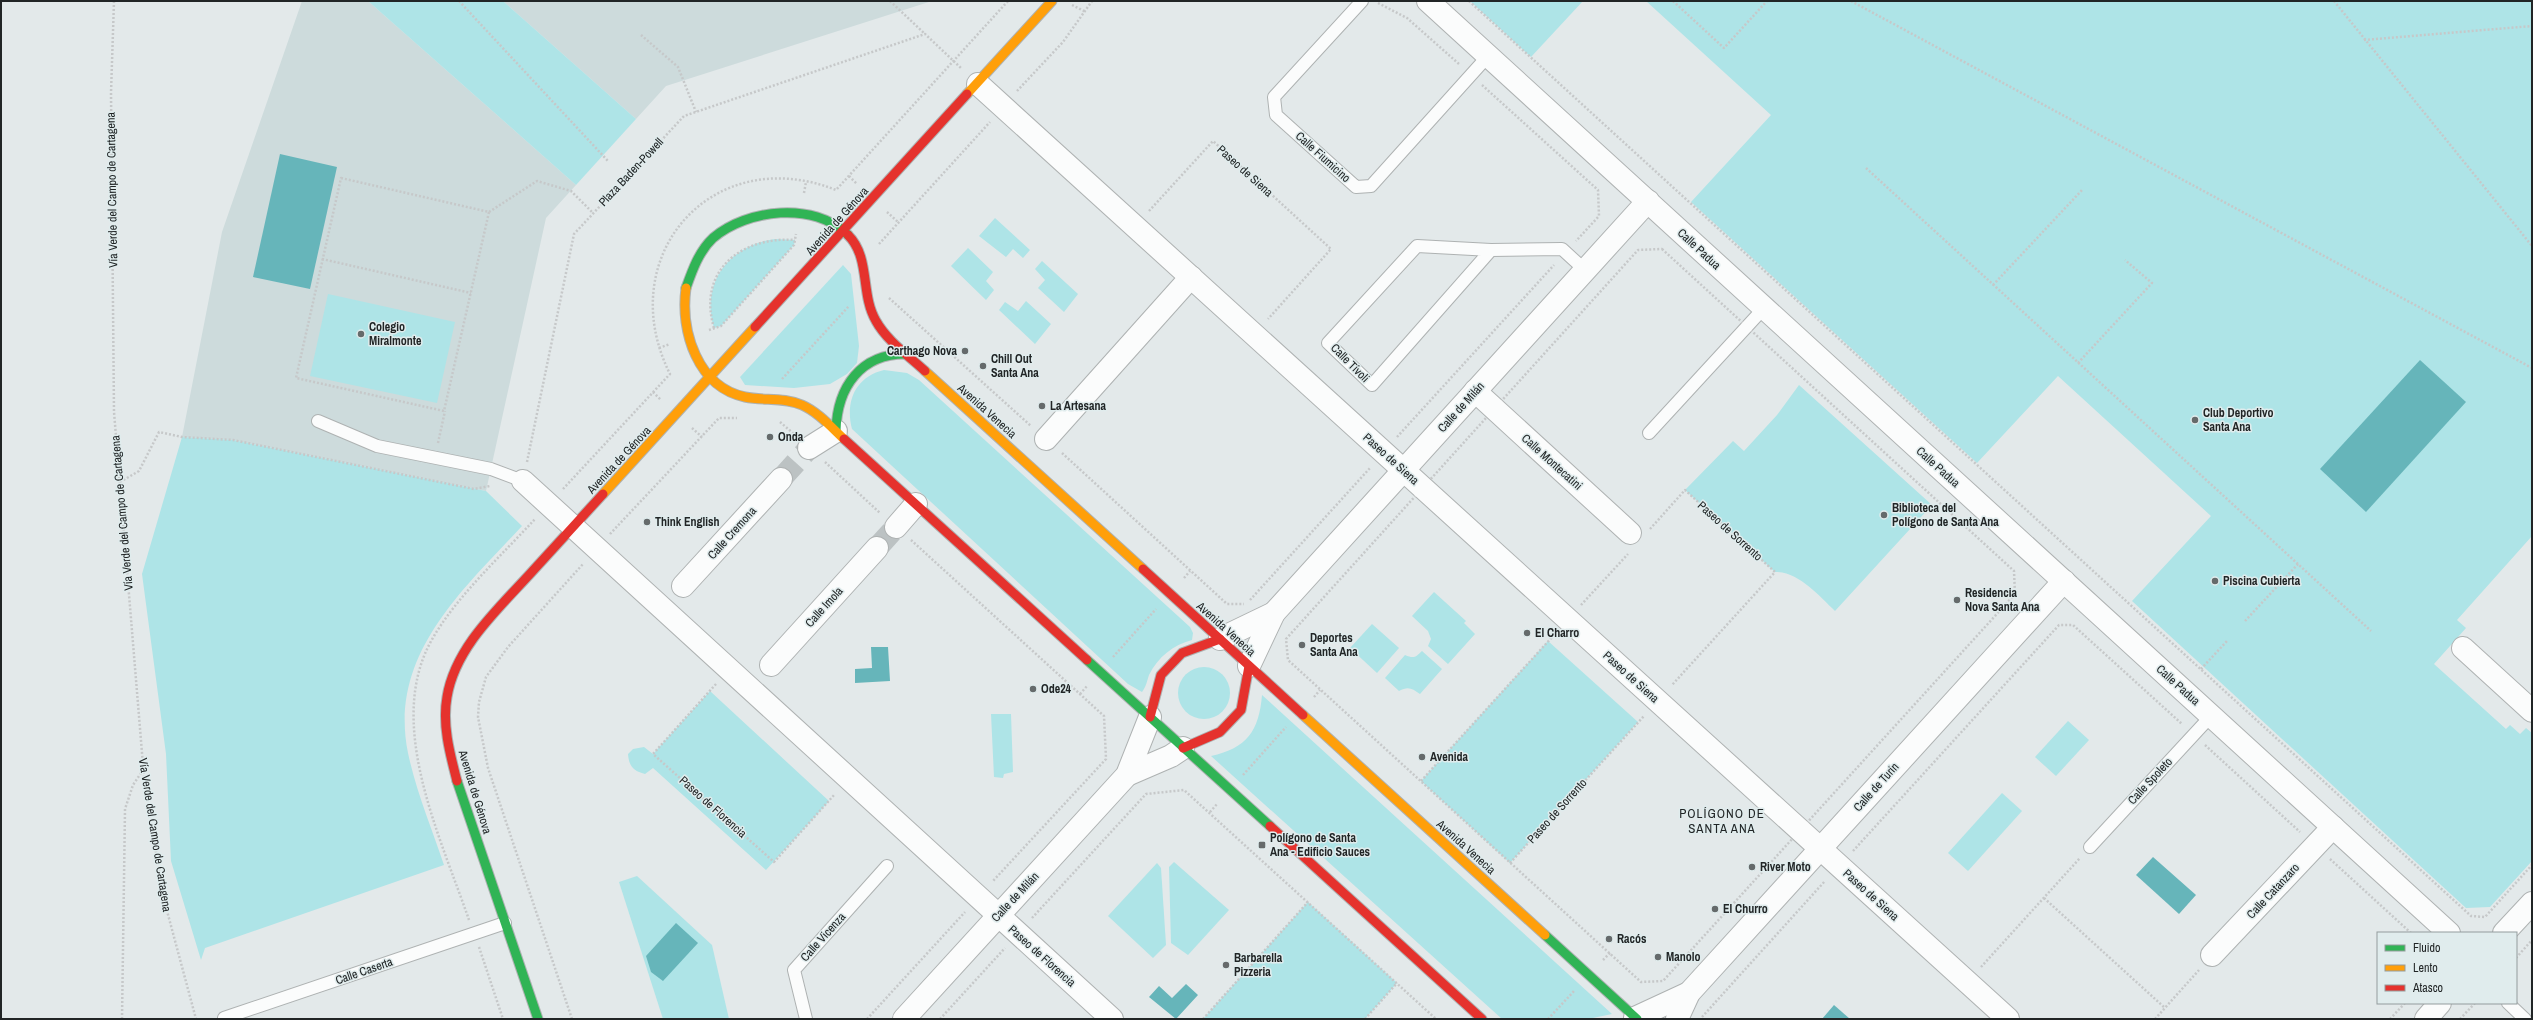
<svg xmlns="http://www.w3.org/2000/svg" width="2533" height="1020" font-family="'Archivo Narrow',sans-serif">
	<rect width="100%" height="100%" fill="#e3e9ea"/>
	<!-- built -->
	<g fill="#cddbdc">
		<polygon points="302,1 368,1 576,185 546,218 486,491 233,440 182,437 222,232"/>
		<polygon points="503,1 932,1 666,86 636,119"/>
	</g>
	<!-- green -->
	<g fill="#aee4e7">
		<polygon points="368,1 503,1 636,119 576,185"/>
		<polygon points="1470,1 1583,1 1531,57"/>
		<polygon points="1646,1 2532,1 2532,536 2457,620 2466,628 2434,664 2506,729 2510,725 2520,734 2526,728 2532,733 2532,861 2490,907 2466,908 2132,601 2211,516 2058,376 1977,463 1691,202 1771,115"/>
		<polygon points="995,218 1030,250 1023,258 1013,249 1006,257 979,236"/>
		<path d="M775 239 795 240 794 245 721 326 714 328C700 282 730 245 775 239Z"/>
		<polygon points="968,248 993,272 986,281 994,290 986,300 951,266"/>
		<polygon points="1042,261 1078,294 1064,312 1038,288 1045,280 1035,269"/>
		<polygon points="843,265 851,274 859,346 857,363 847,374 830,384 794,388 745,385 740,377"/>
		<polygon points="328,294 455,322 437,403 310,376"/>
		<polygon points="1026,301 1051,324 1035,344 999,310 1005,302 1018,311"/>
		<path d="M884 370 907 373 919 380 1190 627 1193 633 1192 640C1173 645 1158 657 1149 675 1147 681 1146 687 1142 692L1128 684 852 429C845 402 855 377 884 370Z"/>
		<path d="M1799 385 1932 505 1835 611C1819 596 1799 572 1775 572L1685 490 1733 441 1744 451 1777 415Z"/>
		<path d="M182 437 233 440 486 491 522 526C463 590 388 655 408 753 416 791 432 829 444 865L205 948 201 960 171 861 166 754 142 574Z"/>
		<polygon points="1434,592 1466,621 1464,623 1475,634 1448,664 1428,646 1431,639 1428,631 1412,616"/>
		<polygon points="1372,624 1399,648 1377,673 1350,648"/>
		<polygon points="1548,641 1638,722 1510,863 1421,781"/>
		<path d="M1422 651 1442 669 1420 694C1412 688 1408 686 1399 691L1385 678 1405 655C1414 659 1416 657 1422 651Z"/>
		<circle cx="1204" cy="693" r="26"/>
		<path d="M710 691 829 801 766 870 653 768 645 774C633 771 629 766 628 754L633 749 644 747 653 754Z"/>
		<path d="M1262 695 1612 1014 1588 1019H1502L1211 756C1247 748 1259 731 1262 695Z"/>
		<polygon points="991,714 1011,714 1013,772 1004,774 1003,778 994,777"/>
		<polygon points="2068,721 2089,740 2056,776 2035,757"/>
		<polygon points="2002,793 2022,811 1968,871 1948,853"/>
		<polygon points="1174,862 1229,910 1188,955 1171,943 1169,867"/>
		<polygon points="1157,863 1161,868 1166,945 1153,958 1108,916"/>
		<polygon points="637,876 712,945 729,1019 663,1019 619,882"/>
		<polygon points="1308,902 1397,983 1365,1019 1203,1019"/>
	</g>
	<!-- water -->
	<g fill="#66b5ba">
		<polygon points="280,154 337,167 310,289 253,277"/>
		<polygon points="2420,360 2466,402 2366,512 2320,469"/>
		<polygon points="871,647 888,647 890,681 855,683 855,669 872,668"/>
		<polygon points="2153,857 2196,895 2179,914 2136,875"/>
		<polygon points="676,923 698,943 663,981 651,972 646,956"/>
		<polygon points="1186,984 1198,995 1176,1019 1149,997 1159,986 1172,998"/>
		<polygon points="1834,1005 1850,1019 1822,1019"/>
	</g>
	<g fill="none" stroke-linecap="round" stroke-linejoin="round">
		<!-- street-tunnel -->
		<g stroke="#bcc2c3" stroke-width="22" stroke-dasharray="22 11" stroke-linecap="butt">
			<polyline points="781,479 809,448"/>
			<polyline points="877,548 896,527"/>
		</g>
		<!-- lane casing -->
		<g stroke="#aeb2b2" stroke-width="14">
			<g id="lane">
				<polyline points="1362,1 1274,97 1276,115 1356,187 1371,186 1488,56"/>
				<polyline points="1491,250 1372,385 1328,343 1417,246 1491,250 1562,249 1585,270"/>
				<polyline points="318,421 377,446 491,469 523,481"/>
				<polyline points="1649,433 1764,308"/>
				<polyline points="2090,847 2211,716"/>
				<polyline points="2508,1003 2525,1019"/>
				<polyline points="224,1018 505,923"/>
				<polyline points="806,1019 794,970 887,866"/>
			</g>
		</g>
		<!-- street casing -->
		<g stroke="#aeb2b2" stroke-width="24">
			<g id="street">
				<polyline points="1428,1 2449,933"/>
				<polyline points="978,84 2008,1019"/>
				<polyline points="1475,391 1630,533"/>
				<polyline points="1046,439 1191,277"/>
				<polyline points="809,448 836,431"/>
				<polyline points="523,481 1112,1019"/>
				<polyline points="896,527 916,504"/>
				<polyline points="683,586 781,479"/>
				<polyline points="1220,639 1274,613"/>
				<polyline points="2463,648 2532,711"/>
				<polyline points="771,665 877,548"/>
				<polyline points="1249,666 1274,613 1648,201"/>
				<polyline points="1127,775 1171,756 1183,748"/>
				<polyline points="2504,933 2532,903"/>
				<polyline points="2212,955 2333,827"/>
				<polyline points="1635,1018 1689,993"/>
				<polyline points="904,1019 1127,775 1150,717"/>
				<polyline points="1677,1019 1689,993 2064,581"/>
				<polyline points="2426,1019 2440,1003"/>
			</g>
		</g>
		<!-- fast casing -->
		<g stroke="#aeb2b2" stroke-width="11">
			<g id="fast">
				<path d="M686 288C692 271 699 251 713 238 747 209 814 201 848 235"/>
				<path d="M836 431C837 387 861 353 907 354"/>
				<polyline points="1087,660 1270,826"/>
				<polyline points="457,781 538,1019"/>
				<polyline points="1545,935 1637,1019"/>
			</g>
		</g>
		<!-- slow casing -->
		<g stroke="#aeb2b2" stroke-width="11">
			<g id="slow">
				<polyline points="967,94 1052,1"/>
				<path d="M686 288C680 332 698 387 745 397 764 401 784 397 802 405 818 412 831 427 844 439"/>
				<polyline points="925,371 1143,569"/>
				<polyline points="603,494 755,327"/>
				<polyline points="1303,715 1545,935"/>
			</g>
		</g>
		<!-- jam casing -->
		<g stroke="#aeb2b2" stroke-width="11">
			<g id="jam">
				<path d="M848 235C871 258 860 294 876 321 887 341 909 356 925 371"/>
				<polyline points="755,327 967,94"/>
				<polyline points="844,439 1087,660"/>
				<polyline points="1143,569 1303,715"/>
				<polyline points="1150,717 1161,675 1182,653 1220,639"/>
				<polyline points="1183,748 1220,732 1241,710 1249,666"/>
				<path d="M457 781C450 754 442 725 447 697 455 648 497 610 529 575 554 548 578 521 603 494"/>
				<polyline points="1270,826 1482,1019"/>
			</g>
		</g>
		<!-- path -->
		<g stroke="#c6c8c9" stroke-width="2.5" stroke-dasharray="2 2" stroke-linecap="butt">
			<polyline points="114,1 111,93 114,412 144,777 163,896 196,1019"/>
			<polyline points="459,1 608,161"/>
			<polyline points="890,1 925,34"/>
			<polyline points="1469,1 2471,916 2485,917 2532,865"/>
			<polyline points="1673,1 1724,48 1767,1"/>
			<polyline points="1851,1 2532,368"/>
			<polyline points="2334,1 2532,246"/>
			<polyline points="1378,3 1407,18 1459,64"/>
			<polyline points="1072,5 1086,12"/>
			<polyline points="641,35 678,67 696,112"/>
			<polyline points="2364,40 2532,26"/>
			<polyline points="1482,85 1598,190 1599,216 1576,241"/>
			<polyline points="1017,91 1063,42 1092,1"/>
			<polyline points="1866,168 2371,631"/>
			<polyline points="849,176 857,184"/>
			<polygon points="341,178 489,212 444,411 296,378"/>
			<polyline points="804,193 806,182"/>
			<polyline points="1149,211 1213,141 1331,249 1268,319"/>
			<polyline points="489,212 537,181 571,191 593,213"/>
			<polyline points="887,212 898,222"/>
			<polyline points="879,244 990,122"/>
			<polygon points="1662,249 2014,571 2015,594 1663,981 1641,982 1288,660 1286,639 1638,250"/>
			<polyline points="322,259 471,293"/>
			<polyline points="1993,285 2083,189"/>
			<polyline points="889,298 1031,426"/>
			<path d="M714 328C697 271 741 236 795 240"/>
			<polyline points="709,330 721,326 794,245 796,234"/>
			<polyline points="659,348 670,344"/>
			<polyline points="2078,363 2152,283 2125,260"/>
			<polyline points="782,379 849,306"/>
			<polyline points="653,392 661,400"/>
			<polyline points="780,422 794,434"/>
			<polyline points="692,428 702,437"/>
			<polyline points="1397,437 1554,265"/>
			<polyline points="438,443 445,411"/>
			<polyline points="1062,453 1227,604 1244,604"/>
			<polyline points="527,462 574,234 684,116 925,34 962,69"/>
			<polyline points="825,462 880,513"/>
			<polyline points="120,482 139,471 159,432 182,437 233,440 474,489 490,486"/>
			<path d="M563 489 670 374C611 256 713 141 836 190L1008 1"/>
			<polyline points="1650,529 1685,490 1775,572 1672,685"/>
			<polyline points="610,534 719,418 737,418"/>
			<polyline points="911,540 1104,716 1106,759 993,881"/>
			<polyline points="1184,578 1190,571"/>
			<polyline points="1250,600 1370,468"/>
			<polyline points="1581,605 1628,554"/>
			<polyline points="2245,621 2298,564"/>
			<polyline points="1113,657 1156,609"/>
			<polyline points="2201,669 2227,641"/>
			<polyline points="716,684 653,754 774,862 835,794"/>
			<polyline points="1080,694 1087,686"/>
			<polyline points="1314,697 1320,690"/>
			<polyline points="2205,745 2300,832"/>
			<polyline points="1243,775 1286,727"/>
			<polyline points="1421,781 1554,635"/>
			<polyline points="1210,812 1217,804"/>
			<polyline points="1853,851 2059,625 2073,625 2182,724"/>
			<polyline points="2330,859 2411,933"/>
			<polyline points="1510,863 1644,716"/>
			<polyline points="2044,898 2165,1008"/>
			<polyline points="1032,918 1146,794 1184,790 1436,1019"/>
			<path d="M469 920C440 835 383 720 434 636 459 594 502 555 535 519"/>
			<polyline points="479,947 503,1019"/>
			<polyline points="2516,958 2532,940"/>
			<polyline points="1603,960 1610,953"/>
			<polyline points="1981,967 2080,858"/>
			<polyline points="1702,1017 1825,881"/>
			<polyline points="122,1019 125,809 133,785 143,770"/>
			<polyline points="572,1019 488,768 478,717 479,702 486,677 508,647 583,564"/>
			<polyline points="867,1019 965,912"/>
			<polyline points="940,1019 1005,948"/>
			<polyline points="1203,1019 1308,902"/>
			<polyline points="1365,1019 1397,983"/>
			<polyline points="1548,1019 1575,990"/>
			<polyline points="2155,1019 2199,970"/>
			<polyline points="2390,1019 2405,1003"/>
			<polyline points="2460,1019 2475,1003"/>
		</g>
		<!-- lane -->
		<use href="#lane" stroke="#fbfcfc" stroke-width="12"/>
		<!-- street -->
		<use href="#street" stroke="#fbfcfc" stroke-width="22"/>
		<!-- fast -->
		<use href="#fast" stroke="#30b455" stroke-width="9"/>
		<!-- slow -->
		<use href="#slow" stroke="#ff9f0a" stroke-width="9"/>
		<!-- jam -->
		<use href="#jam" stroke="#e5322d" stroke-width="9"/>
	</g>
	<!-- markers -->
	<g fill="#656a6b" stroke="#e0eced" stroke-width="1.5">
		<circle cx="361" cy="334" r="4"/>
		<circle cx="965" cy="351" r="4"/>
		<circle cx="983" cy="366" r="4"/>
		<circle cx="1042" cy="406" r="4"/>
		<circle cx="2195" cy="420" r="4"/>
		<circle cx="770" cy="437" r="4"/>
		<circle cx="1884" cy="515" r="4"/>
		<circle cx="647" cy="522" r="4"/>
		<circle cx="2215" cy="581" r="4"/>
		<circle cx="1957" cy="600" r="4"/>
		<circle cx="1527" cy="633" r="4"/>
		<circle cx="1302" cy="645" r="4"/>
		<circle cx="1033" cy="689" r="4"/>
		<circle cx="1422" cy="757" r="4"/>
		<rect x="1258" y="841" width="8" height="8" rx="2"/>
		<circle cx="1752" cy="867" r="4"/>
		<circle cx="1715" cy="909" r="4"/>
		<circle cx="1609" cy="939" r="4"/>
		<circle cx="1658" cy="957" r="4"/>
		<circle cx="1226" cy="965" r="4"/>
	</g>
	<g text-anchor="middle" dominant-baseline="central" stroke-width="3" stroke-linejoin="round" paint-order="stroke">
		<!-- street labels -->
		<g font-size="12" fill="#212526" stroke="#e0eced">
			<text transform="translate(1323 157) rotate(42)">Calle Fiumicino</text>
			<text transform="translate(1245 171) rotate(42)">Paseo de Siena</text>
			<text transform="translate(631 172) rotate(-47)">Plaza Baden-Powell</text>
			<text transform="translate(112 190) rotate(-91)">Vía Verde del Campo de Cartagena</text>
			<text transform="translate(837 221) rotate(-48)">Avenida de Génova</text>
			<text transform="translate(1699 249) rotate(43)">Calle Padua</text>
			<text transform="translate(1350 363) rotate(45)">Calle Tívoli</text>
			<text transform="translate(1461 407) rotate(-48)">Calle de Milán</text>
			<text transform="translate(987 411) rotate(42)">Avenida Venecia</text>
			<text transform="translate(1391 459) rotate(42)">Paseo de Siena</text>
			<text transform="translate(619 460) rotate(-47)">Avenida de Génova</text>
			<text transform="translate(1552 462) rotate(42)">Calle Montecatini</text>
			<text transform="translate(1938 467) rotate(42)">Calle Padua</text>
			<text transform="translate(122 513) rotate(-95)">Vía Verde del Campo de Cartagena</text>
			<text transform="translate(1730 531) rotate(42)">Paseo de Sorrento</text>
			<text transform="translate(732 533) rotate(-48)">Calle Cremona</text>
			<text transform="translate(824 607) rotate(-48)">Calle Imola</text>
			<text transform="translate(1226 629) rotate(42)">Avenida Venecia</text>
			<text transform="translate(1631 677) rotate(42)">Paseo de Siena</text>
			<text transform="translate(2178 685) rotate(42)">Calle Padua</text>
			<text transform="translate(2150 781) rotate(-47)">Calle Spoleto</text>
			<text transform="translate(1876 787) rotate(-48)">Calle de Turín</text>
			<text transform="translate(475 792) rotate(73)">Avenida de Génova</text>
			<text transform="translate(713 807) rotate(42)">Paseo de Florencia</text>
			<text transform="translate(1557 811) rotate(-48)">Paseo de Sorrento</text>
			<text transform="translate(155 835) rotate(81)">Vía Verde del Campo de Cartagena</text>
			<text transform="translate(1466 847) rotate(42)">Avenida Venecia</text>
			<text transform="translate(2273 891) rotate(-47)">Calle Catanzaro</text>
			<text transform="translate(1871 895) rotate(42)">Paseo de Siena</text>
			<text transform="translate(1015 897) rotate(-47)">Calle de Milán</text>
			<text transform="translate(823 937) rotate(-48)">Calle Vicenza</text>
			<text transform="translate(1042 956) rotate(42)">Paseo de Florencia</text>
			<text transform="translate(364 971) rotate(-19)">Calle Caserta</text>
		</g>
		<!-- poi labels -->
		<g font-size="12" font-weight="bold" fill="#212526" stroke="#e0eced" text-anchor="start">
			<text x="369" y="327">Colegio<tspan x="369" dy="14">Miralmonte</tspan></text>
			<text x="957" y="351" text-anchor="end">Carthago Nova</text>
			<text x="991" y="359">Chill Out<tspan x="991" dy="14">Santa Ana</tspan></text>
			<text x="1050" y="406">La Artesana</text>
			<text x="2203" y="413">Club Deportivo<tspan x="2203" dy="14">Santa Ana</tspan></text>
			<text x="778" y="437">Onda</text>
			<text x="1892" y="508">Biblioteca del<tspan x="1892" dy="14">Polígono de Santa Ana</tspan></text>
			<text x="655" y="522">Think English</text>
			<text x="2223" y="581">Piscina Cubierta</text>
			<text x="1965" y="593">Residencia<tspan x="1965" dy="14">Nova Santa Ana</tspan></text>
			<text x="1535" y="633">El Charro</text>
			<text x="1310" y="638">Deportes<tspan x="1310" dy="14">Santa Ana</tspan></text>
			<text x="1041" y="689">Ode24</text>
			<text x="1430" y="757">Avenida</text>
			<text x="1270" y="838">Polígono de Santa<tspan x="1270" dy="14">Ana - Edificio Sauces</tspan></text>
			<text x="1760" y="867">River Moto</text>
			<text x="1723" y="909">El Churro</text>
			<text x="1617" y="939">Racós</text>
			<text x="1666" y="957">Manolo</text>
			<text x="1234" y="958">Barbarella<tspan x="1234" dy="14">Pizzeria</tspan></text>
		</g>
		<!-- neighbourhood labels -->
		<g font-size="13" letter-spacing="1" fill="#212526" stroke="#e0eced">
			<text x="1722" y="813">POLÍGONO DE<tspan x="1722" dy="15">SANTA ANA</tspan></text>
		</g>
	</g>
	<!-- border -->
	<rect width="2533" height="1020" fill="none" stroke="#212526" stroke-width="4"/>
	<!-- legend -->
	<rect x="2377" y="932" width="140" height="72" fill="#e0eced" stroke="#949c9d"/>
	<rect x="2385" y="945" width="20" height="6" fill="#30b455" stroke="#949c9d"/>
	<text x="2413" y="952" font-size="12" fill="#212526">Fluido</text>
	<rect x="2385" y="965" width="20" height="6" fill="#ff9f0a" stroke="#949c9d"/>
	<text x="2413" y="972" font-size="12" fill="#212526">Lento</text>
	<rect x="2385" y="985" width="20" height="6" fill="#e5322d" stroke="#949c9d"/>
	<text x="2413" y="992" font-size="12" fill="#212526">Atasco</text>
</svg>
